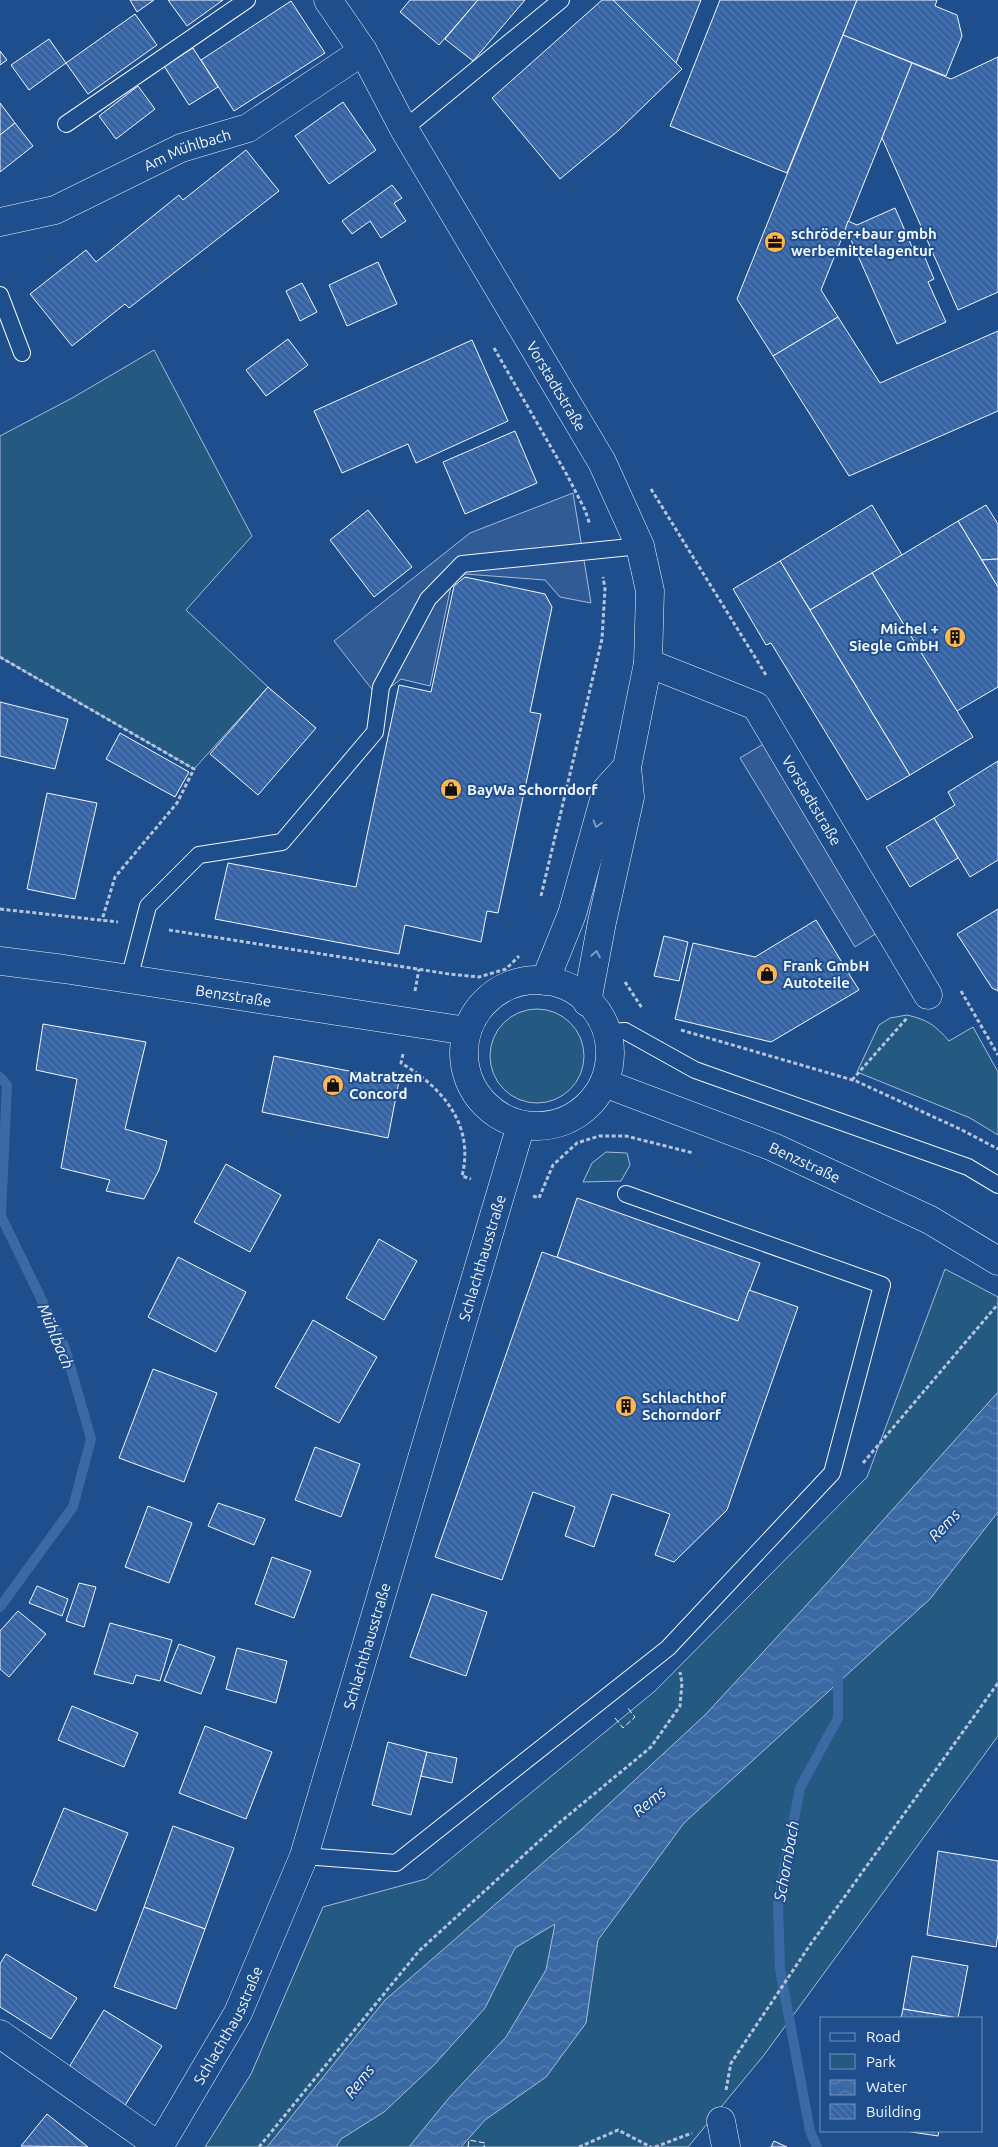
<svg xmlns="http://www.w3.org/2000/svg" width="998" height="2147" font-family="Ubuntu,sans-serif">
	<defs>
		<pattern id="water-waves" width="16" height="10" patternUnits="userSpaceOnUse" patternTransform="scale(1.25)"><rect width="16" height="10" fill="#3b69a3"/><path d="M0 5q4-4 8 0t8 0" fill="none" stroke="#587fb1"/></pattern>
		<pattern id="building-back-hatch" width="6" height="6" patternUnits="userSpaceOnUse" patternTransform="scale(1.25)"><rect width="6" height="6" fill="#3563a3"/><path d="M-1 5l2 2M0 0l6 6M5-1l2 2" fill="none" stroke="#537ab1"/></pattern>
	</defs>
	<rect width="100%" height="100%" fill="#1f4e8c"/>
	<!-- green -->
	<g fill="#245a82" stroke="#a8bbd7">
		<polygon points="154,350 252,536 186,610 268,687 194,769 0,657 0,436 74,397"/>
		<circle cx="537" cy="1056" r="47"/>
		<path d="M907 1015C928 1020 935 1025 949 1041L973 1027 998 1072V1135L970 1118 857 1072 879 1025 890 1018Z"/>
		<polygon points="606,1152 627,1153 630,1165 621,1181 583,1182 592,1163"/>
		<polygon points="945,1269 998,1297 998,1736 764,2055 688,2147 205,2147 251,2074 323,1907 426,1879 655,1691 867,1477"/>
	</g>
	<!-- parking -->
	<g fill="#305b95" stroke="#a8bbd7">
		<polygon points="573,493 591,603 560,597 545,580 465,574 451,586 430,686 401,679 378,697 334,641 470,533"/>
		<polygon points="765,743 880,931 855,947 740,758"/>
	</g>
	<!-- water -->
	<polygon fill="url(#water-waves)" stroke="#a8bbd7" points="998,1392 998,1512 930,1599 684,1823 598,1940 586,2023 546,2077 485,2120 461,2147 409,2147 448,2099 506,2037 546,1970 555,1924 515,1948 485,2008 435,2064 384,2112 341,2139 336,2147 267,2147 385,2000 582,1829 705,1715 826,1584"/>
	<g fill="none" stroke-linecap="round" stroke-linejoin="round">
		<!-- stream -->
		<g stroke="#3b69a3" stroke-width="10">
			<polyline points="0,1077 7,1085 1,1216 65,1348 91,1439 73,1507 0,1607"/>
			<polyline points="817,2147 810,2131 780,1969 778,1903 800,1788 838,1718 838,1669"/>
		</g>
	</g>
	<!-- building -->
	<g fill="url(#building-back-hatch)" stroke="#f2f6ff">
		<polygon points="130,0 154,0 137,12"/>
		<polygon points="168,0 223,0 187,26"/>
		<polygon points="410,0 478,0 439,45 400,12"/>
		<polygon points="478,0 525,0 473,61 445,39"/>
		<polygon points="602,0 613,0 682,69 619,130 560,179 492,98"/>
		<polygon points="613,0 701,0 676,63"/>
		<polygon points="720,0 857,0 787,173 670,126"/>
		<polygon points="857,0 937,0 935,6 957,15 962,36 946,76 843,35"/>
		<polygon points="291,1 325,53 234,111 201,60"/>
		<polygon points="135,14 157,45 88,94 66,63"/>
		<polygon points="843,35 912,63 821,290 838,317 773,356 737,299"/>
		<polygon points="49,39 66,63 29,90 11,65"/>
		<polygon points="193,48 218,87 189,105 164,66"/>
		<polygon points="0,51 7,60 0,65"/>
		<polygon points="998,57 998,292 958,310 882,138 912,63 951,79"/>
		<polygon points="138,86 155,109 116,139 99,116"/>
		<polygon points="343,102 376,150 329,184 295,136"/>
		<polygon points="0,103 15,123 0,135"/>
		<polygon points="15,123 33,146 0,172 0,135"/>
		<polygon points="246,150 279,191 129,308 125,304 72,346 30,294 86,250 96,262 179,195 183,200"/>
		<polygon points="392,185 402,198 394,203 406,221 381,238 370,221 352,234 342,221"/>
		<polygon points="895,208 913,249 920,246 934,279 928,282 946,322 897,344 851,240 843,236 848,221 857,225"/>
		<polygon points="378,262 397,304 347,326 329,285"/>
		<polygon points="302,283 317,312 300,321 286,291"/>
		<polygon points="838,317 880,383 998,331 998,411 849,476 773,356"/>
		<polygon points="288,339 308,365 266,396 246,370"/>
		<polygon points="472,340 508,421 416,463 408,444 342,473 314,411"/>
		<polygon points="515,431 537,483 465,514 443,462"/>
		<polygon points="872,505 902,555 810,610 780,561"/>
		<polygon points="986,505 998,524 998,559 982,560 958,521"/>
		<polygon points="368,510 412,567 374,597 330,540"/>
		<polygon points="958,521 998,587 998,687 957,711 872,573"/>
		<polygon points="998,559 998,587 982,560"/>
		<polygon points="780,561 910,775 867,800 771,643 766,645 733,589"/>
		<polygon points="872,573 973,737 910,775 810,610"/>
		<polygon points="465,577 545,594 552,607 530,712 541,714 498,913 487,911 481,942 405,925 399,954 215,919 228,863 356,887 399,685 431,692 454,586"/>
		<polygon points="268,687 316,728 258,795 210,754"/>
		<polygon points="0,702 68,719 55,769 0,756"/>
		<polygon points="120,733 189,772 175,797 106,759"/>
		<polygon points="998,761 998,860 970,877 934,818 955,805 948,792"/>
		<polygon points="47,793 97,803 75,899 27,889"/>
		<polygon points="934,818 958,858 910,887 886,847"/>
		<polygon points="998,909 998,991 992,988 957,934"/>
		<polygon points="816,920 859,990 771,1042 675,1019 693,943 755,957"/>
		<polygon points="664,936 688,942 679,981 654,976"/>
		<polygon points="43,1024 146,1042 125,1129 167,1141 159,1170 144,1199 106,1191 110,1180 61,1168 77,1079 36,1070"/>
		<polygon points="274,1056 399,1081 388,1138 262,1112"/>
		<polygon points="226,1164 281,1195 250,1252 194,1222"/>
		<polygon points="577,1198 760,1263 738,1321 557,1257"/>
		<polygon points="379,1239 417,1261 384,1320 346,1298"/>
		<polygon points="542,1252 738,1321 749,1290 798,1307 727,1510 674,1562 655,1555 670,1514 612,1494 594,1547 565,1536 575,1507 533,1492 502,1580 435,1557"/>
		<polygon points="178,1257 246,1292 216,1352 148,1317"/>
		<polygon points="313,1320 377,1357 339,1423 275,1387"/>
		<polygon points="153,1369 217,1393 184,1482 119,1458"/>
		<polygon points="315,1447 360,1464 341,1517 295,1500"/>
		<polygon points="218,1503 265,1519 254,1545 208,1526"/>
		<polygon points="148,1506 192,1523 169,1583 125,1567"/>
		<polygon points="272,1557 311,1571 294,1618 255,1604"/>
		<polygon points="79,1583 96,1587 84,1627 66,1621"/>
		<polygon points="37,1586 68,1599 62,1616 29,1603"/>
		<polygon points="432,1594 487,1612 466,1676 410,1657"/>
		<polygon points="18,1611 46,1634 9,1677 0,1669 0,1631"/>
		<polygon points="110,1623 172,1640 160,1681 136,1675 133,1684 94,1674"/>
		<polygon points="179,1644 215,1657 201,1694 164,1681"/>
		<polygon points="237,1648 287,1661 276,1703 226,1689"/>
		<polygon points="72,1706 138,1733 124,1767 58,1740"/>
		<polygon points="205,1726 272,1752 246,1819 179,1793"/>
		<polygon points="388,1742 427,1752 411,1815 372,1805"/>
		<polygon points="427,1752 457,1758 452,1783 421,1776"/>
		<polygon points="64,1808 128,1833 96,1911 32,1885"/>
		<polygon points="173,1826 234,1848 205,1929 144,1907"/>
		<polygon points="938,1851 998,1861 998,1934 996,1947 927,1935"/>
		<polygon points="144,1907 205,1929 176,2009 114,1987"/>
		<polygon points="6,1954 77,1998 51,2039 0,2007 0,1964"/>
		<polygon points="912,1956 968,1966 958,2018 903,2009"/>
		<polygon points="903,2009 958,2018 901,2018"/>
		<polygon points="104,2010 162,2046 124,2107 66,2072"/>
		<polygon points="47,2114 88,2147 21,2146"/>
		<polygon points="905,2131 939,2131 938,2136"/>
		<polygon points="774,2141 787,2147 771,2147"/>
	</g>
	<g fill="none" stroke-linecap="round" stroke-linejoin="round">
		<!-- lane casing -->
		<g stroke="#f2f6ff" stroke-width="18">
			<g id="lane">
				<polyline points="66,124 247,0"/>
				<polyline points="404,129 561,0"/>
				<polyline points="0,295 22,353"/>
				<polyline points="129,979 148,906 199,855 282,842 375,732 381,687 428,599 462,564 640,546"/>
				<polyline points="608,1032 625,1031 695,1070 968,1167 998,1185"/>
				<polyline points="304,1856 396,1863 668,1648 832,1473 882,1285 626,1194"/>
			</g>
		</g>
		<!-- street casing -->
		<g stroke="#f2f6ff" stroke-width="29">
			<g id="street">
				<path id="s1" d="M328 0 363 51 404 129 602 462 640 546 650 591 648 663 627 767 630 797 602 922 587 1002"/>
				<path id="s2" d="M0 222 55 210 181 148 248 128 363 51"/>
				<path id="s3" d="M648 663 756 706 928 995"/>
				<polyline points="545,981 572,914 607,789 627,767"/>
				<polyline points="0,2034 159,2146"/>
				<polyline points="721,2121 726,2147"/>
				<path id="s4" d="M159 2147 238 2013 304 1856 521 1125"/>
			</g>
		</g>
		<!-- secondary casing -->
		<g stroke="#f2f6ff" stroke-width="29">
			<g id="secondary">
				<path id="s5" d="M0 961 64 969 467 1031"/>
				<circle cx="537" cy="1053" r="73"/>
				<path id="s6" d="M604 1083 773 1147 930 1220 998 1261"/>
			</g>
		</g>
		<!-- path -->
		<g stroke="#b3c4dc" stroke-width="3" stroke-dasharray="4 2.5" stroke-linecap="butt">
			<polyline points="494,348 567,475 585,510 590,525"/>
			<polyline points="651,489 766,675"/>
			<polyline points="0,657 194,769 177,803 115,877 102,920"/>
			<polyline points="541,896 602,639 605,589 603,577"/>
			<polyline points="0,909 118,922"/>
			<polyline points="169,930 449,974 479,977 506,969 519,956"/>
			<polyline points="625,982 642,1008"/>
			<polyline points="415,991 419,969"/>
			<polyline points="961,991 998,1055"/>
			<polyline points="681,1030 856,1081 962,1130 998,1149"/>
			<path d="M403 1054 401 1063C442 1087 475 1125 462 1176L471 1179"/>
			<polyline points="852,1080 907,1018"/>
			<polyline points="533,1196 539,1198 553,1165 577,1143 599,1136 626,1136 693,1153"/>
			<polyline points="863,1463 998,1304"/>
			<polyline points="726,2090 731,2063 810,1945 998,1683"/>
			<polyline points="259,2147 419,1951 559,1823 651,1747 680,1706 682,1683 680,1672"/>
			<polyline points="579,2147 618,2130 651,2147"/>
			<polyline points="655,2147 692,2133"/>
		</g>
		<!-- lane -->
		<use href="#lane" stroke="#1f4e8c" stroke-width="16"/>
		<!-- street -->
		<use href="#street" stroke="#1f4e8c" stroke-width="28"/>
		<!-- secondary -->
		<use href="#secondary" stroke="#1f4e8c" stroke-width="28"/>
		<!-- fence -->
		<g stroke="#f2f6ff" stroke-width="1" stroke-dasharray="6 2.5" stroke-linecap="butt">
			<polyline points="615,1718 623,1728 635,1717 627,1707"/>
			<polyline points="468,2147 469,2140 485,2143 484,2147"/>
		</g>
	</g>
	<!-- one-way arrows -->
	<defs><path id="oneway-chevron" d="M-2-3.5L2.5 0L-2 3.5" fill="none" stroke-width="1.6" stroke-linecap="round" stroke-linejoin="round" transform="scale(1.25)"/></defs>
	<g stroke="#7e9ac0">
		<use href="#oneway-chevron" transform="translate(597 824) rotate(106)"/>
		<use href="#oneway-chevron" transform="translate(596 954) rotate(-80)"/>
	</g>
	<!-- icons -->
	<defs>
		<g id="office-disc" transform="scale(1.125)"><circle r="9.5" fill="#ffb74d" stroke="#1f4e8c"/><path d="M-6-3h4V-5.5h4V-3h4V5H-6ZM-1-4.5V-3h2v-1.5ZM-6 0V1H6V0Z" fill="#111"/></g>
		<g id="building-disc" transform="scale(1.125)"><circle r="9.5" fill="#ffb74d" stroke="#1f4e8c"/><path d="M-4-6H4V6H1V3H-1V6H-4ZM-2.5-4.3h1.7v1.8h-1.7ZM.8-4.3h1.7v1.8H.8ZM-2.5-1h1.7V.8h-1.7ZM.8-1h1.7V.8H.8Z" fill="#111"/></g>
		<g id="shop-disc" transform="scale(1.125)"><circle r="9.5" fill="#ffb74d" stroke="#1f4e8c"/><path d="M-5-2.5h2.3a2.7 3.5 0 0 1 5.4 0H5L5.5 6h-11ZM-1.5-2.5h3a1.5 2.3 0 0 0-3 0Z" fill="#111"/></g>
	</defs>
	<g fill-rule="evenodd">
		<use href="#office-disc" x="775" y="242"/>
		<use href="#building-disc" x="955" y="637"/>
		<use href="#shop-disc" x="451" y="789"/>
		<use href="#shop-disc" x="767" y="974"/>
		<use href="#shop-disc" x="333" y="1085"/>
		<use href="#building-disc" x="626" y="1406"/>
	</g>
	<g text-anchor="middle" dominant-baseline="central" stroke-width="4" stroke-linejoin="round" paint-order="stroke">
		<!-- street labels -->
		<g font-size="15" fill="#f2f6ff" stroke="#1f4e8c">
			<text stroke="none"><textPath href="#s2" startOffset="202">Am Mühlbach</textPath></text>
			<text stroke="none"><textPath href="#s1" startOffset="449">Vorstadtstraße</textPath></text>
			<text stroke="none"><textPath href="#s3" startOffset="226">Vorstadtstraße</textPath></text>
			<text stroke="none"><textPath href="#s5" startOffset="236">Benzstraße</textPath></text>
			<text stroke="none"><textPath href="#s6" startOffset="216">Benzstraße</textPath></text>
			<text stroke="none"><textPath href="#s4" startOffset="950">Schlachthausstraße</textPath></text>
			<text stroke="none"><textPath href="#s4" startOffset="545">Schlachthausstraße</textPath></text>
			<text stroke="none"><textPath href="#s4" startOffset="140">Schlachthausstraße</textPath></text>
		</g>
		<!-- poi labels -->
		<g font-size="15" font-weight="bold" fill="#f2f6ff" stroke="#1f4e8c" text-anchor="start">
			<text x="791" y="233">schröder+baur gmbh<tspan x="791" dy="17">werbemittelagentur</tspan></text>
			<text x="939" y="628" text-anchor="end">Michel +<tspan x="939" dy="17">Siegle GmbH</tspan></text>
			<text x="467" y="789">BayWa Schorndorf</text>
			<text x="783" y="965">Frank GmbH<tspan x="783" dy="17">Autoteile</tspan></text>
			<text x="349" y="1076">Matratzen<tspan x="349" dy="17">Concord</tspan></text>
			<text x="642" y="1397">Schlachthof<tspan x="642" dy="17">Schorndorf</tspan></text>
		</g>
		<!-- water labels -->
		<g font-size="16" font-style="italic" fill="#f2f6ff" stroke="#1f4e8c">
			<text transform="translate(56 1336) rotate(67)">Mühlbach</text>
			<text transform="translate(944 1525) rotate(-47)">Rems</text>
			<text transform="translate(649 1801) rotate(-40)">Rems</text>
			<text transform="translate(786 1861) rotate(-80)">Schornbach</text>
			<text transform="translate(359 2081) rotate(-52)">Rems</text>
		</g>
	</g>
	<!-- legend -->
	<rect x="820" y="2017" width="162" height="115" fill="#1f4e8c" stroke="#7391ba"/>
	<rect x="830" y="2033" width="25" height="8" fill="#1f4e8c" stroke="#7391ba"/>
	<text x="866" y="2042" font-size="15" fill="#f2f6ff">Road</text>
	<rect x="830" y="2054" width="25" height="15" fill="#245a82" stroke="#7391ba"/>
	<text x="866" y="2067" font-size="15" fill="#f2f6ff">Park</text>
	<rect x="830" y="2080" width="25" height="15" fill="url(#water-waves)" stroke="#7391ba"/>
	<text x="866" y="2092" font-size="15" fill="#f2f6ff">Water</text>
	<rect x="830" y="2104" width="25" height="15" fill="url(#building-back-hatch)" stroke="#7391ba"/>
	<text x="866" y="2117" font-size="15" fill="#f2f6ff">Building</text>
</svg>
